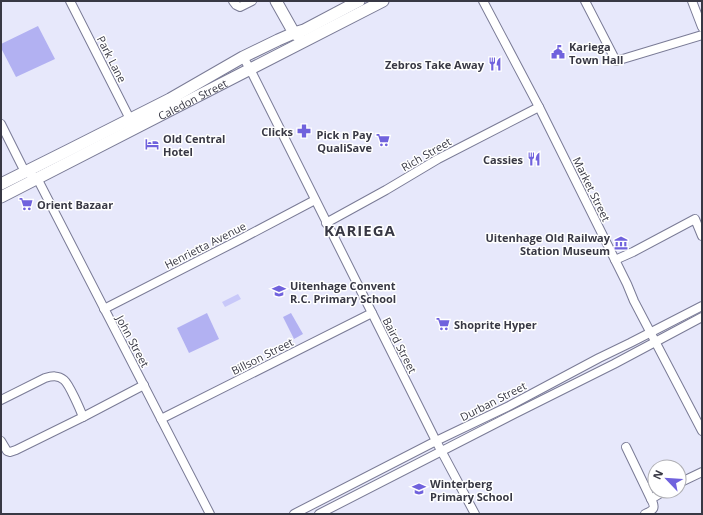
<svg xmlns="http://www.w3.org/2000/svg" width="703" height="515" font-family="'Open Sans',sans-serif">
	<rect width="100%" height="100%" fill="#e7e8fb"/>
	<!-- green -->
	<g fill="#b2b1f2">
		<polygon points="38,26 55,59 16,77 1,48 1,44"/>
		<polygon points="207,313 219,339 189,353 177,328"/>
		<polygon points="291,313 303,334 294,339 283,317"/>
	</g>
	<!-- water -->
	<polygon fill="#c8c8f9" points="238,294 241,299 225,307 222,302"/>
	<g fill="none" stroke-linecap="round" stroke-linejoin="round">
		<!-- minor casing -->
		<g stroke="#7a7b96" stroke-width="10">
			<g id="minor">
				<polyline points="70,1 132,123"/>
				<polyline points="233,1 236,5 240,7 252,1"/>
				<polyline points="483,1 539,107 627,284 634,301 702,431"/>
				<polyline points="585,1 616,61 702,35"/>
				<polyline points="692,1 702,27"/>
				<polyline points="243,57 250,69 436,441 475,514"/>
				<path d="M1 124 25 172 37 178C94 290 153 402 210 514"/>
				<polyline points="326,223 386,190 438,159 539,107"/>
				<polyline points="615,260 633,252 695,219 702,236"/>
				<polyline points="104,309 241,239 315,200"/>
				<path d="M1 400 45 378C52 376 58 375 64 380 69 384 80 409 83 417"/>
				<polyline points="161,419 372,313"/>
				<polyline points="1,441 7,451 10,452 16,450 83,417 144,385"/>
				<polyline points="626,447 651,499"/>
				<polyline points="679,483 702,472"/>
				<polyline points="294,514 436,441 509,406 599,358 630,343 702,306"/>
				<polyline points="319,514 514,414 614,364 702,317"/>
				<path d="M645 514C654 510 656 508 651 499L664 491"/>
			</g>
		</g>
		<!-- major casing -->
		<g stroke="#7a7b96" stroke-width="13">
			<g id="major">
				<polyline points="276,1 294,33 299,37"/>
				<polyline points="1,184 69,150 170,99 243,57 278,40 294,33 304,30 359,1"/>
				<path id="s1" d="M1 197 383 1"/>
			</g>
		</g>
		<!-- minor -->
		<use href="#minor" stroke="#fff" stroke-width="8"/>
		<!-- major -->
		<use href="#major" stroke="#fff" stroke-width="11"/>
	</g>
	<!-- icons -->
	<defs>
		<g id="civic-bare" transform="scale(1.08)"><path d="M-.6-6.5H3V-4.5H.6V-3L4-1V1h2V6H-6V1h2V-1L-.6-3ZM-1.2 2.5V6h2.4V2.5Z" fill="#7062dd" stroke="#fff" stroke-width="2.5" paint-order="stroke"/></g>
		<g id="restaurant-bare" transform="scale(1.08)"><path d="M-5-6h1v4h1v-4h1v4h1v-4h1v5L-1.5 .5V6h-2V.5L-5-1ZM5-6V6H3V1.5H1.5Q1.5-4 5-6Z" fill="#7062dd" stroke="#fff" stroke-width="2.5" paint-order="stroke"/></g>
		<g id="pharmacy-bare" transform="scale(1.08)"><path d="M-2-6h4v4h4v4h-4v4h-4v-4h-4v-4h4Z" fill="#7062dd" stroke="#fff" stroke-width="2.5" paint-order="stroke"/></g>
		<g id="supermarket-bare" transform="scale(1.08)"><path d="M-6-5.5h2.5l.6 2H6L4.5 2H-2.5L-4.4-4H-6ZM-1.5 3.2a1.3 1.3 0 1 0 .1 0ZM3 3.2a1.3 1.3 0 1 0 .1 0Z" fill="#7062dd" stroke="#fff" stroke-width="2.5" paint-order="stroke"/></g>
		<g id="hotel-bare" transform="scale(1.08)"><path d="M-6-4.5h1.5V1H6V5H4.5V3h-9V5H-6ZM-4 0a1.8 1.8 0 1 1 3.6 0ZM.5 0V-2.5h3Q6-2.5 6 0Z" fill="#7062dd" stroke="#fff" stroke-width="2.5" paint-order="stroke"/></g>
		<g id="museum-bare" transform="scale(1.08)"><path d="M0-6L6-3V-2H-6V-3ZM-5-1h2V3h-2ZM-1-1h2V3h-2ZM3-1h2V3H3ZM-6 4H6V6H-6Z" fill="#7062dd" stroke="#fff" stroke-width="2.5" paint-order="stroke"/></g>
		<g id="school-bare" transform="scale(1.08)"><path d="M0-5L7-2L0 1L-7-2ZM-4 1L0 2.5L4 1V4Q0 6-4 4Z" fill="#7062dd" stroke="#fff" stroke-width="2.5" paint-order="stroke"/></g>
	</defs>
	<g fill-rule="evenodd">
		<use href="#civic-bare" x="558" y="52"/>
		<use href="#restaurant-bare" x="495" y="64"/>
		<use href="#pharmacy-bare" x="304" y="131"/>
		<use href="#supermarket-bare" x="383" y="140"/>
		<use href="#hotel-bare" x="152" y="144"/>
		<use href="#restaurant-bare" x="534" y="159"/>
		<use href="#supermarket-bare" x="26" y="204"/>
		<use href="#museum-bare" x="621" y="243"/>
		<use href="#school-bare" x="279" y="291"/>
		<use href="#supermarket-bare" x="443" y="324"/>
		<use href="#school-bare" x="419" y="489"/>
	</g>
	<g text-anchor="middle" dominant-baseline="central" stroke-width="3" stroke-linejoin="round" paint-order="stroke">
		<!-- poi labels -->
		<g font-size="11" font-weight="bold" fill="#383844" stroke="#fff" text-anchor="start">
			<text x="569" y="46">Kariega<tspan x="569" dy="13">Town Hall</tspan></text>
			<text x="484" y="64" text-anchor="end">Zebros Take Away</text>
			<text x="293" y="131" text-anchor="end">Clicks</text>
			<text x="372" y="134" text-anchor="end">Pick n Pay<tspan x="372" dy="13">QualiSave</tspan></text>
			<text x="163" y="138">Old Central<tspan x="163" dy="13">Hotel</tspan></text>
			<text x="523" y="159" text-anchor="end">Cassies</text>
			<text x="37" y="204">Orient Bazaar</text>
			<text x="610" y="237" text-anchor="end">Uitenhage Old Railway<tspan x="610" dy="13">Station Museum</tspan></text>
			<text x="290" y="285">Uitenhage Convent<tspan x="290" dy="13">R.C. Primary School</tspan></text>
			<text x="454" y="324">Shoprite Hyper</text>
			<text x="430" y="483">Winterberg<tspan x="430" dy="13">Primary School</tspan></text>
		</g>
		<!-- street labels -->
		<g font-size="11" fill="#383844" stroke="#fff">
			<text transform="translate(112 59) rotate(63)">Park Lane</text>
			<text stroke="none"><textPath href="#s1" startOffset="215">Caledon Street</textPath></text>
			<text transform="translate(426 154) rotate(-30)">Rich Street</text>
			<text transform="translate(592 189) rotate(64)">Market Street</text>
			<text transform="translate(205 245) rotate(-27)">Henrietta Avenue</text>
			<text transform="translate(133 341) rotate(62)">John Street</text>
			<text transform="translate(400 345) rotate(63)">Baird Street</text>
			<text transform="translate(262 356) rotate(-27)">Billson Street</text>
			<text transform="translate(493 401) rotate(-27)">Durban Street</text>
		</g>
		<!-- district labels -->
		<g font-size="15" font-weight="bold" letter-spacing="1" fill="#383844" stroke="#fff">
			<text x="360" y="230">KARIEGA</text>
		</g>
	</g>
	<!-- border -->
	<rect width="703" height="515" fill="none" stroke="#383844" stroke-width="4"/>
	<!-- north arrow -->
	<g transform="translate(667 479) rotate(295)"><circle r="19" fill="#ffffff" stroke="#afafb4"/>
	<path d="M0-3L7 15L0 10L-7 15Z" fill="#7062dd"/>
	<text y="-6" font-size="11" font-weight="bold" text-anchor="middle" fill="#383844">N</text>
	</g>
</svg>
